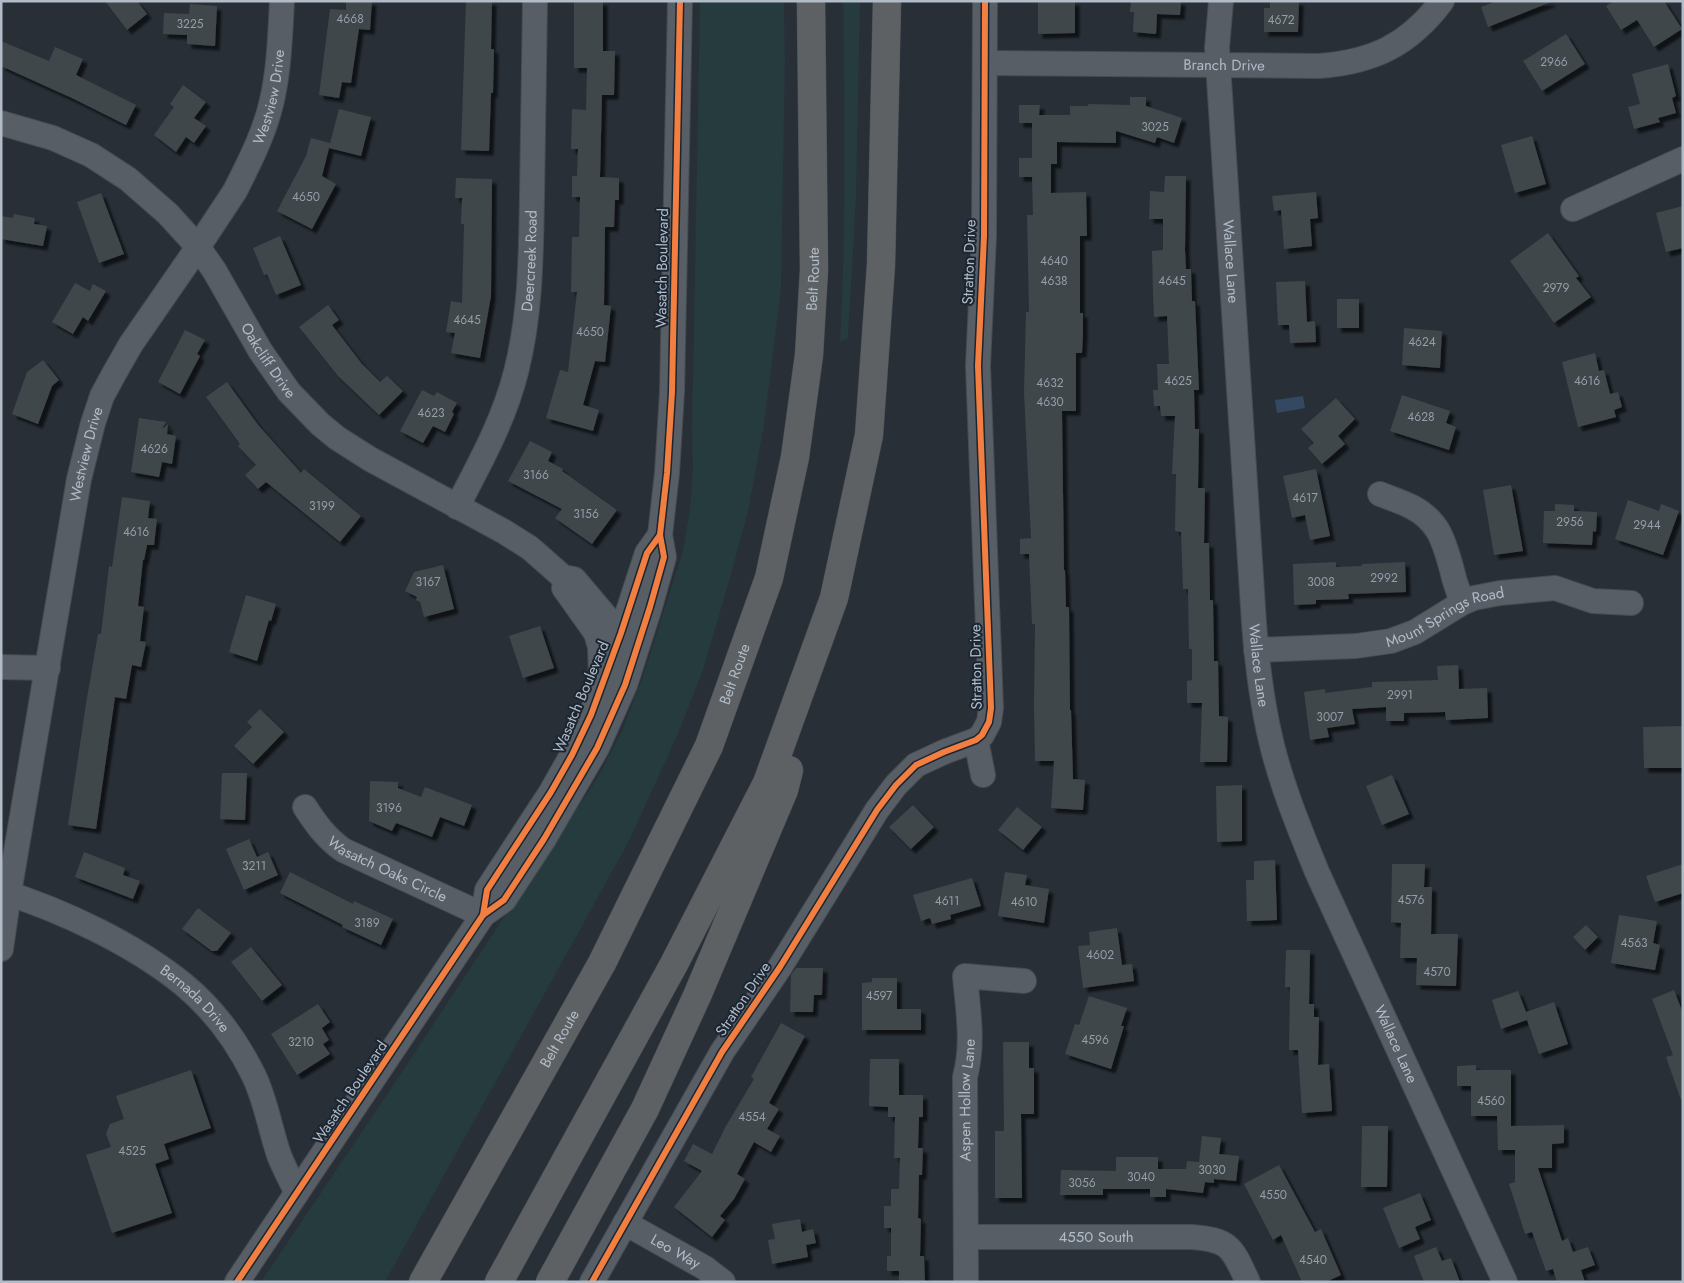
<svg xmlns="http://www.w3.org/2000/svg" width="1684" height="1283" font-family="Jost,sans-serif">
	<defs>
		<filter id="shadow"><feDropShadow dx="4.5" dy="4.5" stdDeviation="1" flood-color="#0009"/></filter>
	</defs>
	<rect width="100%" height="100%" fill="#282f37"/>
	<!-- green -->
	<g fill="#253b3d">
		<polygon points="700,1 784,1 785,62 781,288 773,354 763,431 748,511 730,578 703,670 677,736 629,841 385,1282 261,1282 392,1087 539,864 597,779 622,731 642,679 683,551 690,509 693,469 692,431"/>
		<path d="M843 1H860L856 199 848 338 840 342C846 228 845 115 843 1Z"/>
	</g>
	<!-- water -->
	<polygon fill="#344961" points="1303,396 1305,408 1277,413 1275,400"/>
	<!-- building -->
	<g fill="#40464c" filter="url(#shadow)">
		<polygon points="105,1 137,1 147,14 127,30"/>
		<polygon points="346,1 372,1 370,30 359,29 351,83 342,82 339,98 319,95 330,9 346,10"/>
		<polygon points="466,1 492,1 491,49 494,49 493,93 491,93 489,151 461,150"/>
		<polygon points="574,1 603,1 603,51 615,51 614,95 602,95 600,177 619,178 619,200 615,200 614,227 605,227 604,305 611,306 605,362 595,361 583,405 599,410 593,431 546,418 560,370 568,372 577,292 571,292 572,237 579,237 580,197 572,197 572,176 577,176 578,149 571,149 572,109 586,110 587,68 574,68"/>
		<polygon points="1038,1 1075,1 1075,33 1038,34"/>
		<polygon points="1131,1 1181,1 1180,15 1157,14 1156,34 1133,32 1134,12 1130,12"/>
		<polygon points="1270,1 1299,1 1298,32 1264,32 1264,8 1270,8"/>
		<polygon points="1497,1 1551,1 1551,2 1488,27 1481,7"/>
		<polygon points="1614,1 1664,1 1682,29 1654,47 1637,20 1621,30 1606,6"/>
		<polygon points="190,4 217,6 215,46 187,44 187,35 163,34 164,13 189,14"/>
		<polygon points="1566,34 1585,64 1542,91 1523,61"/>
		<polygon points="1,41 49,61 55,47 83,59 76,75 136,105 126,125 74,99 1,66"/>
		<polygon points="1668,64 1676,96 1672,98 1676,113 1658,118 1660,122 1634,129 1628,107 1640,104 1632,74"/>
		<polygon points="183,85 206,102 194,118 206,126 194,143 186,137 176,152 154,135 174,107 170,104"/>
		<polygon points="1130,97 1146,97 1146,106 1182,118 1174,143 1157,137 1155,143 1116,131 1116,143 1057,142 1057,164 1051,164 1051,193 1086,192 1087,236 1080,236 1080,313 1083,313 1083,334 1082,353 1076,353 1076,411 1062,411 1064,570 1065,570 1066,607 1069,607 1070,710 1071,710 1073,779 1085,780 1083,810 1051,808 1054,761 1035,761 1034,706 1035,624 1032,624 1029,554 1020,554 1020,539 1031,538 1024,392 1026,312 1029,312 1027,215 1033,215 1032,177 1019,177 1019,158 1032,158 1032,123 1019,123 1019,105 1040,105 1039,115 1070,115 1070,106 1088,106 1088,104 1130,105"/>
		<polygon points="339,109 371,117 361,156 329,148 322,176 336,184 312,229 277,211 306,156 311,138 330,143"/>
		<polygon points="1532,136 1546,184 1515,193 1501,145"/>
		<polygon points="1165,176 1186,176 1185,250 1186,269 1191,269 1192,301 1195,301 1199,390 1194,390 1195,429 1199,429 1198,488 1205,488 1204,543 1209,543 1210,600 1213,600 1214,661 1218,661 1219,716 1228,717 1227,762 1200,762 1202,703 1187,703 1187,681 1192,680 1192,649 1189,649 1188,589 1183,589 1181,532 1175,531 1176,474 1172,474 1175,416 1161,416 1160,406 1154,406 1153,390 1158,390 1157,364 1169,364 1167,316 1154,317 1153,294 1152,251 1163,250 1163,219 1149,219 1150,191 1164,192"/>
		<polygon points="456,178 492,179 491,296 480,358 451,353 455,333 446,332 451,301 462,303 464,224 461,224 462,198 455,198"/>
		<polygon points="1316,192 1318,218 1310,219 1312,246 1284,249 1281,210 1274,211 1272,196"/>
		<polygon points="101,193 124,254 99,263 77,202"/>
		<polygon points="1683,206 1683,248 1666,252 1656,213"/>
		<polygon points="14,214 35,218 34,224 47,226 43,246 1,239 1,216 13,218"/>
		<polygon points="1548,233 1579,276 1576,278 1591,297 1554,323 1510,261"/>
		<polygon points="280,236 301,285 276,295 267,274 264,275 253,248"/>
		<polygon points="1305,281 1307,322 1315,321 1316,342 1290,343 1289,325 1278,325 1276,282"/>
		<polygon points="75,283 90,291 93,284 106,291 88,321 83,317 73,334 52,322"/>
		<rect x="1337" y="299" width="22" height="29"/>
		<polygon points="328,305 339,320 332,325 362,364 380,382 387,376 403,391 379,415 338,376 299,327"/>
		<polygon points="1404,328 1442,331 1440,368 1402,365"/>
		<polygon points="185,330 205,340 197,354 200,356 180,394 158,382"/>
		<polygon points="1595,353 1599,371 1604,370 1610,394 1618,392 1622,407 1614,410 1616,417 1578,427 1562,362"/>
		<polygon points="43,360 59,380 52,386 38,424 12,414 27,372"/>
		<polygon points="227,382 259,426 301,473 304,469 361,516 340,542 266,482 258,489 245,475 256,465 238,446 240,444 206,397"/>
		<polygon points="422,390 434,396 437,392 457,403 452,412 454,414 445,432 433,426 423,443 400,431"/>
		<polygon points="1402,395 1450,411 1446,423 1456,427 1449,450 1390,431"/>
		<polygon points="1336,398 1355,419 1338,436 1345,444 1322,464 1308,448 1314,443 1301,429"/>
		<polygon points="139,418 166,422 162,429 168,424 167,434 176,436 172,464 162,462 159,477 131,472"/>
		<polygon points="530,441 552,452 548,461 563,469 562,471 617,510 592,544 555,518 562,509 508,481"/>
		<polygon points="1316,469 1330,536 1310,540 1305,515 1292,518 1283,476"/>
		<polygon points="1511,485 1523,551 1494,555 1483,490"/>
		<polygon points="122,497 150,501 148,518 157,519 154,545 147,545 144,560 143,560 138,606 144,607 140,641 146,642 141,667 132,665 126,699 115,697 96,829 68,825 86,704 98,634 101,634 109,566 112,567"/>
		<polygon points="1628,500 1659,511 1661,504 1679,511 1663,555 1615,539"/>
		<polygon points="1555,504 1574,505 1574,511 1597,512 1596,532 1593,531 1592,545 1543,543 1544,511 1555,511"/>
		<polygon points="1336,562 1336,567 1362,566 1362,564 1405,562 1406,592 1348,594 1349,599 1316,600 1316,604 1294,605 1293,564"/>
		<polygon points="443,565 454,609 424,617 420,602 416,600 417,597 405,591 414,572"/>
		<polygon points="246,595 276,604 271,621 269,620 257,661 229,652"/>
		<polygon points="540,626 554,668 523,678 509,636"/>
		<polygon points="1458,665 1459,689 1487,688 1488,718 1446,720 1445,712 1404,713 1404,721 1386,721 1386,707 1352,709 1355,724 1327,728 1329,737 1310,740 1304,692 1325,689 1325,693 1372,687 1372,682 1438,680 1437,666"/>
		<polygon points="260,709 284,732 253,764 234,746 252,727 247,722"/>
		<polygon points="1683,726 1683,768 1644,768 1643,727"/>
		<polygon points="222,773 247,773 245,820 220,819"/>
		<polygon points="1392,775 1409,814 1382,825 1366,786"/>
		<polygon points="370,781 398,782 398,788 421,797 425,787 472,805 464,826 440,817 432,837 396,823 392,831 369,821"/>
		<polygon points="1242,785 1242,841 1217,842 1216,786"/>
		<polygon points="913,805 934,827 911,849 889,827"/>
		<polygon points="1017,807 1042,827 1023,850 998,830"/>
		<polygon points="249,839 257,857 268,852 278,875 244,890 226,849"/>
		<polygon points="84,852 125,868 123,875 140,881 133,899 75,877"/>
		<polygon points="1275,860 1277,920 1247,921 1246,880 1254,880 1254,861"/>
		<polygon points="1392,864 1425,864 1424,887 1432,887 1431,934 1458,934 1456,986 1416,985 1417,958 1400,958 1401,923 1391,922"/>
		<polygon points="1683,864 1683,893 1655,902 1646,876"/>
		<polygon points="290,872 353,904 354,901 393,919 381,945 342,927 343,925 280,893"/>
		<polygon points="1005,872 1027,875 1025,885 1049,889 1044,923 998,916"/>
		<polygon points="972,878 981,906 950,915 951,919 932,924 930,918 921,921 913,895"/>
		<polygon points="198,908 231,933 217,951 212,951 182,929"/>
		<polygon points="1619,915 1657,921 1653,943 1660,945 1655,970 1611,963"/>
		<polygon points="1586,925 1598,937 1585,950 1573,937"/>
		<polygon points="1117,928 1122,965 1132,964 1134,981 1083,988 1078,946 1090,945 1089,932"/>
		<polygon points="251,947 282,985 262,1001 231,962"/>
		<polygon points="1286,950 1310,950 1309,1004 1314,1004 1314,1017 1319,1017 1318,1065 1329,1064 1332,1111 1302,1113 1298,1050 1289,1050 1290,987 1285,987"/>
		<polygon points="796,968 823,968 822,995 814,995 813,1012 790,1012 791,975"/>
		<polygon points="872,978 897,978 897,1009 921,1009 921,1030 862,1030 862,983 872,982"/>
		<polygon points="1674,990 1683,1013 1683,1100 1681,1100 1666,1057 1673,1055 1652,999"/>
		<polygon points="1518,991 1526,1012 1554,1002 1568,1044 1539,1054 1527,1020 1501,1029 1492,1000"/>
		<polygon points="1089,996 1127,1008 1121,1026 1124,1026 1111,1069 1065,1054 1075,1024 1079,1025"/>
		<polygon points="318,1004 330,1022 322,1028 329,1040 323,1044 330,1054 297,1075 271,1034"/>
		<polygon points="781,1023 805,1036 769,1103 779,1109 767,1129 780,1136 771,1152 754,1142 737,1174 745,1179 734,1199 720,1216 725,1220 712,1237 674,1207 702,1171 684,1161 693,1144 712,1154 726,1126 754,1079 751,1077"/>
		<polygon points="1003,1042 1029,1042 1029,1068 1034,1068 1034,1114 1021,1114 1022,1198 995,1198 995,1131 1004,1131"/>
		<polygon points="870,1059 899,1059 899,1095 923,1095 923,1117 919,1117 918,1148 923,1148 922,1175 919,1175 918,1218 921,1219 920,1256 924,1256 925,1282 899,1282 899,1271 887,1271 887,1256 891,1256 891,1228 884,1228 884,1206 891,1206 891,1189 899,1189 900,1158 894,1158 895,1117 888,1117 888,1107 869,1106"/>
		<polygon points="1476,1065 1476,1070 1511,1070 1511,1126 1564,1125 1564,1143 1552,1144 1552,1168 1538,1168 1562,1241 1568,1238 1573,1252 1588,1247 1595,1265 1581,1270 1585,1282 1557,1282 1553,1269 1546,1271 1532,1232 1525,1234 1509,1184 1515,1182 1515,1150 1498,1150 1497,1116 1471,1116 1471,1086 1457,1086 1457,1066"/>
		<polygon points="191,1070 211,1128 164,1144 169,1159 155,1164 172,1213 112,1233 86,1155 111,1147 106,1134 110,1124 124,1119 116,1096"/>
		<polygon points="1362,1126 1388,1126 1387,1187 1361,1187"/>
		<polygon points="1202,1136 1221,1138 1219,1154 1239,1156 1236,1181 1214,1179 1214,1183 1205,1182 1203,1193 1166,1189 1166,1197 1150,1197 1150,1189 1103,1189 1103,1195 1060,1195 1061,1170 1116,1171 1116,1157 1158,1157 1158,1169 1186,1169 1187,1161 1199,1162"/>
		<polygon points="1279,1165 1315,1232 1321,1229 1341,1275 1326,1282 1302,1282 1281,1235 1273,1240 1244,1184"/>
		<polygon points="1420,1193 1431,1220 1415,1227 1420,1239 1399,1248 1383,1208"/>
		<polygon points="800,1219 802,1232 813,1229 816,1243 806,1245 808,1257 772,1264 768,1240 775,1239 772,1224"/>
		<polygon points="1436,1247 1442,1261 1451,1258 1460,1282 1424,1282 1414,1256"/>
	</g>
	<g fill="none" stroke-linecap="round" stroke-linejoin="round">
		<!-- minor casing -->
		<g stroke="#464b52" stroke-width="26">
			<g id="minor">
				<path id="s1" d="M1221 1 1217 48 1254 623C1257 663 1262 703 1271 741 1282 787 1300 830 1317 872L1505 1282"/>
				<path id="s2" d="M985 63 1319 66C1373 62 1409 45 1442 1"/>
				<path id="s3" d="M1 123 53 138 91 155 128 179 168 214 198 247 214 270 261 352 289 392 320 424 337 438 370 459 503 531 530 548 563 577 574 579 635 651"/>
				<polyline points="1573,209 1683,159"/>
				<path d="M1380 494C1390 498 1402 502 1412 507 1440 522 1444 542 1452 570 1454 581 1459 592 1462 603"/>
				<path id="s4" d="M457 507C480 463 504 420 516 372 531 313 531 254 532 195 533 130 534 66 535 1"/>
				<polyline points="564,588 596,633 600,647 601,676"/>
				<path id="s5" d="M1256 650 1356 646 1391 641 1415 632 1462 603 1474 598 1500 593 1555 588 1593 601 1631 603"/>
				<polyline points="1,667 48,668"/>
				<polyline points="976,740 983,775"/>
				<path id="s6" d="M305 807C316 824 326 838 343 850L483 915"/>
				<path id="s7" d="M1 891C63 911 132 943 183 984 212 1008 237 1041 254 1076 266 1101 270 1129 279 1155 284 1168 291 1181 297 1193"/>
				<polyline points="483,915 487,890 551,792 572,755 591,715 621,633 647,553 660,535"/>
				<path id="s8" d="M1 949 9 893 79 479 93 423 102 396 115 372 131 344 198 247 235 191C248 165 261 140 269 112 279 77 280 38 282 1"/>
				<path id="s9" d="M625 1223 705 1268 723 1282"/>
				<path id="s10" d="M966 1237H1192C1231 1240 1232 1248 1248 1282"/>
				<polyline points="237,1282 483,915 504,900 544,839 597,748 625,685 650,607 664,557 660,535 667,473 672,392 680,1"/>
				<polyline points="592,1282 722,1052 780,967 877,810 896,785 916,765 944,752 976,740 982,735 989,722 991,708 978,366 984,236 985,1"/>
				<path id="s11" d="M966 1282 965 1077C974 1044 968 1010 965 976L1024 981"/>
			</g>
		</g>
		<!-- highway casing -->
		<g stroke="#454b53" stroke-width="29">
			<g id="highway">
				<path id="s12" d="M423 1282 602 963 709 746 769 578 795 457 809 355 814 270 811 1"/>
				<polyline points="499,1282 674,964 767,783 834,598 869,435 881,265 887,1"/>
				<polyline points="550,1282 645,1109 697,996 784,790 789,770"/>
			</g>
		</g>
		<!-- minor -->
		<use href="#minor" stroke="#585e65" stroke-width="24"/>
		<!-- highway -->
		<use href="#highway" stroke="#5d6164" stroke-width="28"/>
		<!-- cycleway casing -->
		<g stroke="#1b2632" stroke-width="9">
			<g id="cycleway">
				<polyline points="483,915 487,890 551,792 572,755 591,715 621,633 647,553 660,535"/>
				<polyline points="237,1282 483,915 504,900 544,839 597,748 625,685 650,607 664,557 660,535 667,473 672,392 680,1"/>
				<polyline points="592,1282 722,1052 780,967 877,810 896,785 916,765 944,752 976,740 982,735 989,722 991,708 978,366 984,236 985,1"/>
			</g>
		</g>
		<!-- cycleway -->
		<use href="#cycleway" stroke="#f27e40" stroke-width="6"/>
	</g>
	<g text-anchor="middle" dominant-baseline="central" stroke-width="4" stroke-linejoin="round" paint-order="stroke">
		<!-- number labels -->
		<g font-size="12" fill="#959ea9">
			<text x="350" y="19">4668</text>
			<text x="1281" y="20">4672</text>
			<text x="190" y="24">3225</text>
			<text x="1554" y="62">2966</text>
			<text x="1155" y="127">3025</text>
			<text x="306" y="197">4650</text>
			<text x="1054" y="261">4640</text>
			<text x="1054" y="281">4638</text>
			<text x="1172" y="281">4645</text>
			<text x="1556" y="288">2979</text>
			<text x="467" y="320">4645</text>
			<text x="590" y="332">4650</text>
			<text x="1422" y="342">4624</text>
			<text x="1178" y="381">4625</text>
			<text x="1587" y="381">4616</text>
			<text x="1050" y="383">4632</text>
			<text x="1050" y="402">4630</text>
			<text x="431" y="413">4623</text>
			<text x="1421" y="417">4628</text>
			<text x="154" y="449">4626</text>
			<text x="536" y="475">3166</text>
			<text x="1305" y="498">4617</text>
			<text x="322" y="506">3199</text>
			<text x="586" y="514">3156</text>
			<text x="1570" y="522">2956</text>
			<text x="1647" y="525">2944</text>
			<text x="136" y="532">4616</text>
			<text x="1384" y="578">2992</text>
			<text x="428" y="582">3167</text>
			<text x="1321" y="582">3008</text>
			<text x="1400" y="695">2991</text>
			<text x="1330" y="717">3007</text>
			<text x="389" y="808">3196</text>
			<text x="254" y="866">3211</text>
			<text x="1411" y="900">4576</text>
			<text x="947" y="901">4611</text>
			<text x="1024" y="902">4610</text>
			<text x="367" y="923">3189</text>
			<text x="1634" y="943">4563</text>
			<text x="1100" y="955">4602</text>
			<text x="1437" y="972">4570</text>
			<text x="879" y="996">4597</text>
			<text x="1095" y="1040">4596</text>
			<text x="301" y="1042">3210</text>
			<text x="1491" y="1101">4560</text>
			<text x="752" y="1117">4554</text>
			<text x="132" y="1151">4525</text>
			<text x="1212" y="1170">3030</text>
			<text x="1141" y="1177">3040</text>
			<text x="1082" y="1183">3056</text>
			<text x="1273" y="1195">4550</text>
			<text x="1313" y="1260">4540</text>
		</g>
		<!-- street labels -->
		<g font-size="15" fill="#b1bcc8" stroke="#1b2632">
			<text stroke="none"><textPath href="#s2" startOffset="239">Branch Drive</textPath></text>
			<text stroke="none"><textPath href="#s8" startOffset="908">Westview Drive</textPath></text>
			<text stroke="none"><textPath href="#s4" startOffset="260">Deercreek Road</textPath></text>
			<text transform="translate(969 262) rotate(-88)">Stratton Drive</text>
			<text stroke="none"><textPath href="#s1" startOffset="261">Wallace Lane</textPath></text>
			<text transform="translate(662 268) rotate(-89)">Wasatch Boulevard</text>
			<text stroke="none"><textPath href="#s12" startOffset="1089">Belt Route</textPath></text>
			<text stroke="none"><textPath href="#s3" startOffset="371">Oakcliff Drive</textPath></text>
			<text stroke="none"><textPath href="#s8" startOffset="502">Westview Drive</textPath></text>
			<text stroke="none"><textPath href="#s5" startOffset="195">Mount Springs Road</textPath></text>
			<text stroke="none"><textPath href="#s1" startOffset="666">Wallace Lane</textPath></text>
			<text transform="translate(976 667) rotate(-91)">Stratton Drive</text>
			<text stroke="none"><textPath href="#s12" startOffset="684">Belt Route</textPath></text>
			<text transform="translate(581 697) rotate(-67)">Wasatch Boulevard</text>
			<text stroke="none"><textPath href="#s6" startOffset="106">Wasatch Oaks Circle</textPath></text>
			<text transform="translate(743 999) rotate(-56)">Stratton Drive</text>
			<text stroke="none"><textPath href="#s7" startOffset="224">Bernada Drive</textPath></text>
			<text stroke="none"><textPath href="#s12" startOffset="279">Belt Route</textPath></text>
			<text stroke="none"><textPath href="#s1" startOffset="1071">Wallace Lane</textPath></text>
			<text transform="translate(350 1092) rotate(-56)">Wasatch Boulevard</text>
			<text stroke="none"><textPath href="#s11" startOffset="182">Aspen Hollow Lane</textPath></text>
			<text stroke="none"><textPath href="#s10" startOffset="130">4550 South</textPath></text>
			<text stroke="none"><textPath href="#s9" startOffset="58">Leo Way</textPath></text>
		</g>
	</g>
	<!-- border -->
	<rect width="1684" height="1283" fill="none" stroke="#b1bcc8" stroke-width="5"/>
</svg>
